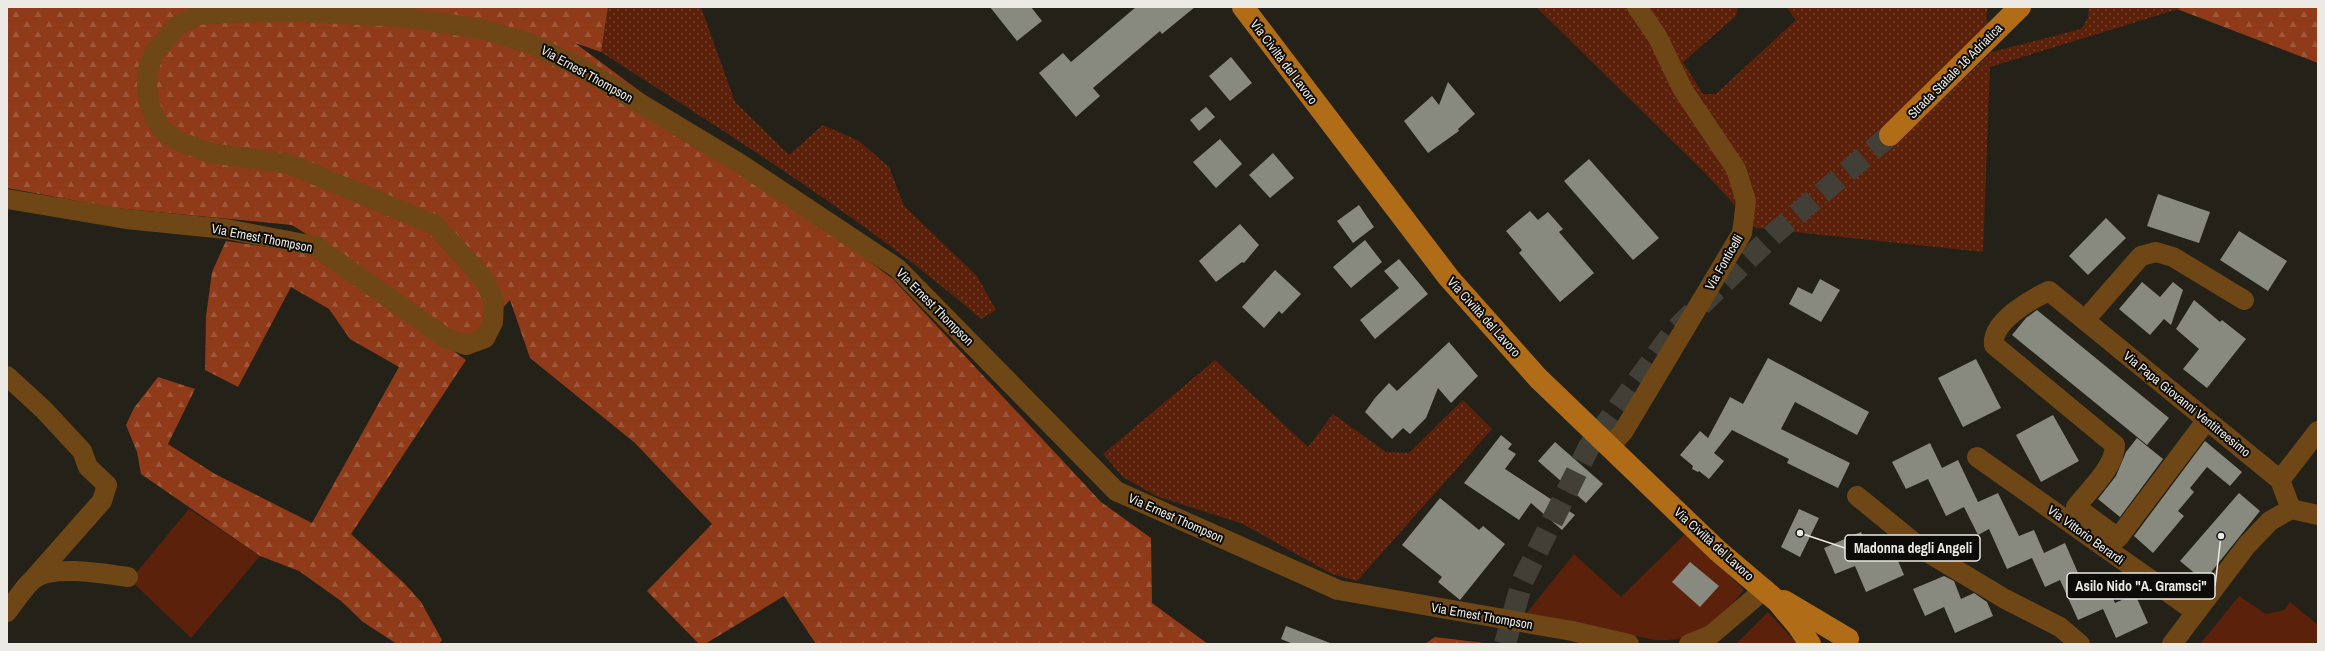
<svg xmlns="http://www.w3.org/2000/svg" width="2325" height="651" font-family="'Archivo Narrow',sans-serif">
	<defs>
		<pattern id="grass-dots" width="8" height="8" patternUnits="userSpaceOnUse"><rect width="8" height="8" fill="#5b210b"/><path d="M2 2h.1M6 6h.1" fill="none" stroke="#73412e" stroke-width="1.8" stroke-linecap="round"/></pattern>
		<pattern id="forest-firs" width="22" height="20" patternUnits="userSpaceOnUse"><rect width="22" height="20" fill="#8f3a19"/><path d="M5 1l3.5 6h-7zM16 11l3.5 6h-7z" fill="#9f573a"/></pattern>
	</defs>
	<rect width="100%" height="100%" fill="#242118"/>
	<!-- grass -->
	<g fill="url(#grass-dots)">
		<path d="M608 7H701L735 102 789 155 823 125 859 141 889 167 904 206 977 276 996 310 981 319C864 218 731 136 601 52Z"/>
		<polygon points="1536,7 1738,7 1736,16 1683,62 1703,94 1716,94 1796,20 1786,7 1988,7 1986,18 1988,24 1897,142 1992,52 2081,29 2088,18 2089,7 2185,7 1990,67 1983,252 1756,228 1705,173"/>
		<polygon points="1215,360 1308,447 1333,414 1386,452 1409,453 1463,400 1492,429 1357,581 1332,574 1243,524 1156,496 1123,477 1103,454"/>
	</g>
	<!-- forest -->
	<g fill="url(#forest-firs)">
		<polygon points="7,7 608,7 601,52 575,43 893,279 1101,502 1151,538 1152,603 1208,644 816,644 784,596 705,644 699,644 647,591 712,524 635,443 530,358 510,300 478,334 458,337 369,274 292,225 115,208 7,188"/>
		<polygon points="2185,7 2318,7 2318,63 2177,9"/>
		<polygon points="226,241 318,254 466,360 351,534 404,583 421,602 442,640 439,644 397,644 363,622 341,601 299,571 260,556 141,474 137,452 126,425 134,408 158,377 195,389 168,444 215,474 312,523 399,367 350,339 329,309 291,287 238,387 205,370 206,316 212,272"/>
		<polygon points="1435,637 1484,643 1484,644 1425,644"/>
	</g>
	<!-- garden -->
	<g fill="#5b210b">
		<polygon points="189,509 260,556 191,638 130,580"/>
		<path d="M1686 533 1744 590C1731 605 1715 625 1697 634 1685 640 1668 640 1655 640L1526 614 1574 554 1621 597Z"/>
		<polygon points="2239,596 2266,614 2284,610 2290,602 2318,625 2318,644 2200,644"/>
		<polygon points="1768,612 1797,644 1736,644"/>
	</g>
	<!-- building -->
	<g fill="#888a7f">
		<polygon points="990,7 1031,7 1042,21 1017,41"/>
		<polygon points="1136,7 1195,7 1162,34 1160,31 1093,88 1100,96 1076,117 1039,73 1063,53 1071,62"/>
		<polygon points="1231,57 1252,83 1230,101 1209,76"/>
		<polygon points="1448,82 1475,114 1458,129 1459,131 1428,153 1404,121 1432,96 1439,105"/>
		<polygon points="1206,107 1215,117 1199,131 1190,120"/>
		<polygon points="1220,139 1242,164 1216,188 1193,162"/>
		<polygon points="1273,153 1294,178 1270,198 1249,175"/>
		<polygon points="1589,159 1659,238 1633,260 1564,181"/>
		<polygon points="2158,194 2210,212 2199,243 2147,226"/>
		<polygon points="1359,205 1374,227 1353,243 1337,221"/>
		<polygon points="1530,211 1538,220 1548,212 1563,229 1559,232 1594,273 1560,302 1519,253 1522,250 1506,231"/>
		<polygon points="2106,218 2126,238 2088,275 2069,256"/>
		<polygon points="1240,224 1259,245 1244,263 1242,262 1216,282 1199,261"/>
		<polygon points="2239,231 2287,261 2268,291 2220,260"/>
		<polygon points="1365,240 1382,262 1351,288 1333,267"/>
		<polygon points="1399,259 1428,294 1375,339 1360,320 1399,288 1384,271"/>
		<polygon points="1275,270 1301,294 1282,314 1279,311 1264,328 1242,307"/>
		<polygon points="1820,279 1840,290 1821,322 1789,304 1798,287 1812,294"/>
		<polygon points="2142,282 2160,297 2173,282 2183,290 2171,325 2164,319 2150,335 2119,309"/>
		<polygon points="2194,300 2220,322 2222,320 2246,339 2207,388 2183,369 2199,349 2176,329"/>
		<polygon points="2037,310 2169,418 2147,445 2012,335 2026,318"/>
		<polygon points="1449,342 1478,376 1451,403 1438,388 1426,418 1410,434 1403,428 1392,439 1365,412 1375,398 1389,383 1397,391"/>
		<polygon points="1768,358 1869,412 1857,435 1795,402 1781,429 1850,463 1838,488 1787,463 1789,459 1732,430 1714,453 1724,461 1709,479 1699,471 1698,472 1692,469 1693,466 1680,455 1700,431 1708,438 1730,397 1743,404"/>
		<polygon points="1976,359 2001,408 1963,427 1938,378"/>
		<polygon points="2053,415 2079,461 2041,482 2016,435"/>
		<polygon points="1501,435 1512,444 1508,449 1516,454 1505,469 1575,515 1562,530 1531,503 1519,520 1464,483"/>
		<polygon points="2137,438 2163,459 2120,517 2098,499 2116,476 2126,452"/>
		<polygon points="2205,441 2242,472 2230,486 2207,467 2190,488 2194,492 2178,511 2184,516 2153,553 2134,536"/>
		<polygon points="1555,442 1603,484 1586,503 1538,461"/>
		<polygon points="1930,443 1942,468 1958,460 1978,502 1998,493 2019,536 2034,530 2044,553 2065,543 2085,589 2105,580 2115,603 2135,594 2148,623 2116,638 2103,609 2078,620 2060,580 2045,587 2032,558 2007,569 1989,529 1978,535 1964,507 1946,516 1928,479 1906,489 1892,462"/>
		<polygon points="2239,493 2260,511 2204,581 2180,561"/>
		<polygon points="1440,498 1479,530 1483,526 1505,544 1460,600 1438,582 1442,577 1402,545"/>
		<polygon points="1799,509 1819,518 1800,557 1781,547"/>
		<polygon points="1861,532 1872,558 1893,549 1904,575 1866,592 1855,566 1835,574 1824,548"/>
		<polygon points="1690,562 1719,586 1700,607 1672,582"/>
		<polygon points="1944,576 1954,581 1961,599 1974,593 1987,602 1993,616 1955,633 1944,607 1925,616 1913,589"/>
		<polygon points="1286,626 1330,643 1329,644 1293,644 1281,639"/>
	</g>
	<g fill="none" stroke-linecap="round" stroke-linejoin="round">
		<!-- major-tunnel -->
		<polyline stroke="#423f37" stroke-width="22" stroke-dasharray="22 11" stroke-linecap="butt" points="1505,644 1522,582 1589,447 1674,331 1776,232 1890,135"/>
		<!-- minor -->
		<g stroke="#6f4616" stroke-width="20">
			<polyline points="7,199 126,219 226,229 315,246 446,338 466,345 485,338 493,322 494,301 483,278 435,225 289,164 210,153 176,140 163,131 155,119 149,102 147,86 148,69 155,52 177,26 198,15 223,13 301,12 403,17 481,29 529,43 583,69 739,163 897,268 1116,491 1338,590 1572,631 1629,644"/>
			<polyline points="2085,320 2141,256 2156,252 2173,257 2244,300"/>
			<polyline points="7,376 44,410 82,451 88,467 107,485 102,501 35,577"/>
			<path d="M2206 421 2118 538 2076 507C2089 490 2115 467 2115 445L1994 345C1991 322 2031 299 2049 291L2280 480 2291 509"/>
			<polyline points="1609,447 1623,432 1742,233 1746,201 1736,169 1683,90 1657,36 1637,7"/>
			<polyline points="1977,457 2196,612"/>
			<polyline points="2280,480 2318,431"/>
			<polyline points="1857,496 1922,549 2005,599 2060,627 2080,644"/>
			<polyline points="2291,509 2318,515"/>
			<path d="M7 612C14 603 28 581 37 577 57 565 105 574 128 577"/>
			<polyline points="1689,644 1711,635 1765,589"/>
			<polyline points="2172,644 2247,545 2270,521 2291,509"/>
		</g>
		<!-- major -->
		<g stroke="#b06c16" stroke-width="22">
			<polyline points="1243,7 1449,278 1538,378 1718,551 1777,601 1798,626 1810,644"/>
			<polyline points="1890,135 2020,7"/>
			<polyline points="1784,601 1848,639"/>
		</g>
	</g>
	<g text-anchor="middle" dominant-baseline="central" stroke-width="4" stroke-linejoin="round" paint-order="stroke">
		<!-- street labels -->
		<g font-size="13" fill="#eceae4" stroke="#0c0b07">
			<text transform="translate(1284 62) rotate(53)">Via Civiltà del Lavoro</text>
			<text transform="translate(1955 71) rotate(-45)">Strada Statale 16 Adriatica</text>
			<text transform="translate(587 74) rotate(29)">Via Ernest Thompson</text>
			<text transform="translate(262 238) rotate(11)">Via Ernest Thompson</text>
			<text transform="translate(1724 262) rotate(-60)">Via Fonticelli</text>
			<text transform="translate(935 307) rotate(45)">Via Ernest Thompson</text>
			<text transform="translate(1484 317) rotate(48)">Via Civiltà del Lavoro</text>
			<text transform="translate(2187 404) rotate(39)">Via Papa Giovanni Ventitreesimo</text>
			<text transform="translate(1176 518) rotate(24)">Via Ernest Thompson</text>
			<text transform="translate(2086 535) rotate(36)">Via Vittorio Berardi</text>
			<text transform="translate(1714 544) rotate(42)">Via Civiltà del Lavoro</text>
			<text transform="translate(1482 616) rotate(10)">Via Ernest Thompson</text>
		</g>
	</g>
	<!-- callouts -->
	<path fill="none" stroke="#eceae4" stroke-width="1.5" d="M1800 533L1845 548M2221 536L2215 586"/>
	<g fill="#eceae4" stroke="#0c0b07" stroke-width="1.5">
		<circle cx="1800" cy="533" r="4"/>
		<circle cx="2221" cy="536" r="4"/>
	</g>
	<g fill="#0c0b07" stroke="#eceae4" stroke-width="1.5">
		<rect x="1845" y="535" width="135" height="26" rx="4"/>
		<rect x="2067" y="573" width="148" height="26" rx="4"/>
	</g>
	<g font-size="14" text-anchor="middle" font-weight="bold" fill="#eceae4">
		<text x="1913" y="553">Madonna degli Angeli</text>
		<text x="2141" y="591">Asilo Nido "A. Gramsci"</text>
	</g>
	<!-- border -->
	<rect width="2325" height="651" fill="none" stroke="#eceae4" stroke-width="16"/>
</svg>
